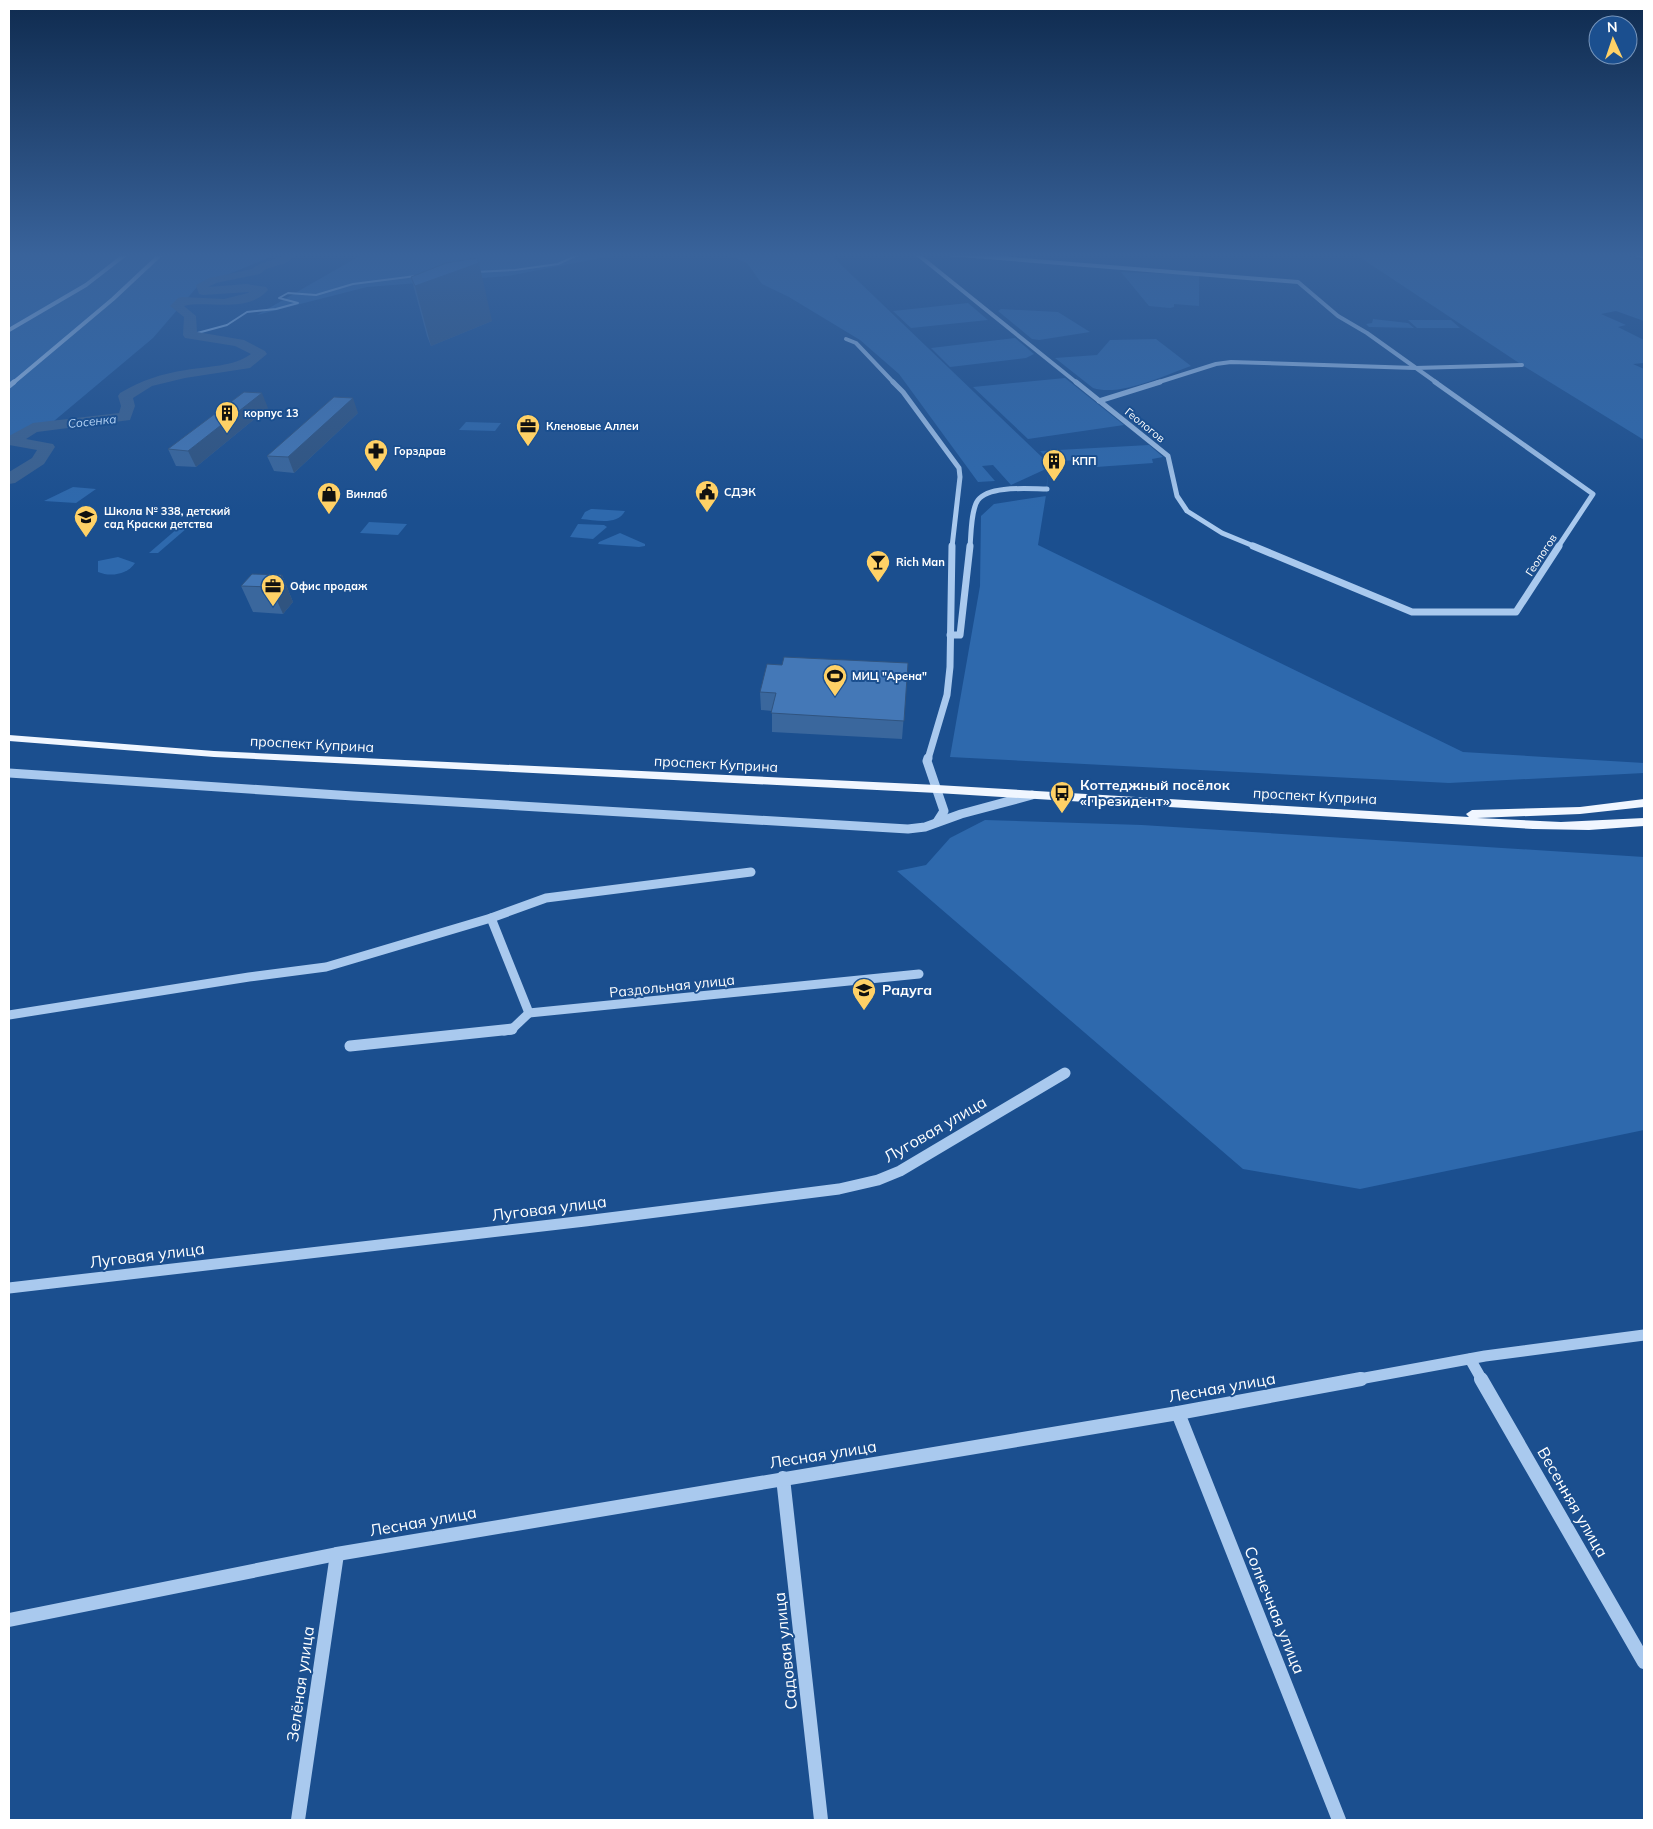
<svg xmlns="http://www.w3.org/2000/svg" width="1653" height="1829" font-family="Mulish,sans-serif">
	<rect width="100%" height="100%" fill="#1b4f8f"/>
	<!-- green -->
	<g fill="#2e69ad">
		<polygon points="9,254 278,254 197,287 153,338 54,421 20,431 9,439"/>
		<polygon points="363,254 621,254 508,276 367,287 257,315"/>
		<polygon points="725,254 830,254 1048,463 1047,489 1038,545 1463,752 1644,763 1644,773 1449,783 950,757 980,586 981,516 994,504 1046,496 1048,468 1011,485 993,465 982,466 995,481 978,482 899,374 860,340 789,297 762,284 747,263"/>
		<polygon points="1355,254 1622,254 1644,262 1644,321 1616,311 1601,314 1626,325 1618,327 1644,340 1644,363 1633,364 1644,369 1644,440 1522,365"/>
		<polygon points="1121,272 1199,275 1199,306 1174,304 1174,307 1170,308 1149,306"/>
		<polygon points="968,303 988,320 911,328 893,311"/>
		<polygon points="1001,309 1058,312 1090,332 1039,340 1032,339 998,311"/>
		<polygon points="1373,319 1408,323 1414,328 1369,327 1366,324 1372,323"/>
		<polygon points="1408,320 1451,320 1460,328 1417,328"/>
		<polygon points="1015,338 1034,354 1026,358 950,367 931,348"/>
		<path d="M1156 339 1191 366C1165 375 1120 397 1093 388L1055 358 1097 355 1110 340Z"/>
		<polygon points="1065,378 1124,425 1028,439 973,387"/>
		<polygon points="466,422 501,423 495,431 459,430"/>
		<polygon points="1149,445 1163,457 1152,459 1153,463 1096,467 1092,460 1050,461 1040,451"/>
		<polygon points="73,487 96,489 76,503 44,501"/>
		<path d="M591 509H593L625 511C617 526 596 520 581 519L585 512Z"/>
		<polygon points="185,522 194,522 158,553 149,553"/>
		<polygon points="369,522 407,524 398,535 360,533"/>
		<polygon points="578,524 604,525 607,527 593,539 570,537"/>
		<polygon points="620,533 645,544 645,546 639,547 598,544 599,542"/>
		<path d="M118 557 135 563C127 575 110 577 98 572V561Z"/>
		<polygon points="985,820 1142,825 1644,857 1644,1130 1360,1189 1243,1169 897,871 926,865 950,838"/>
	</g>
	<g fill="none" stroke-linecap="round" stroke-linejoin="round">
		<!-- stream -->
		<g stroke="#9cc4f0" stroke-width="2">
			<polyline points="1634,254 1644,258"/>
			<polyline points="476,272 515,270 558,264 580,254"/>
			<polyline points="190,335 227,325 247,312 276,309 298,303 279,298 288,293 316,295 353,284 416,276"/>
		</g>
		<!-- river -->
		<path fill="#3c6290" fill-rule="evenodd" d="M285 254H298L286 263 266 269 260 274 216 283 208 287 246 284 266 287 268 290C247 314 208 300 184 306L196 316 197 332 244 340 265 351 267 354 250 368 185 378 152 386 133 398 135 406 130 420 37 432 26 439 53 444 55 447 44 464 15 483 9 484V472L32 458 37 450 9 445V436L33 423 119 413 121 406 118 396 120 393C142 380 161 374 186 370 208 366 233 367 251 354L235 346 185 338 183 335 184 317 170 306 178 298 182 297 224 299 248 293 249 292 203 295 199 294 196 285 209 278 252 269C262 261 275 261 285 254Z"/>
		<!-- minor-far5 -->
		<g stroke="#a9c9ee" stroke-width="4">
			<polyline points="917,254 1077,383"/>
			<polyline points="948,254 1298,282 1338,316 1367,333 1437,383"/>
			<polyline points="9,330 86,285 126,254"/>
			<polyline points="846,339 856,343 894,383"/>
			<polyline points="13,383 113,299 161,254"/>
			<polyline points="1156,383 1216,364 1231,362 1415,368 1522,365"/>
		</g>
		<!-- minor-far4 -->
		<g stroke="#a9c9ee" stroke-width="5">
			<polyline points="893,382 903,392 959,468 960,477 952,547"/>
			<polyline points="1076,382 1168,456 1177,496 1187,511 1222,533 1256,547"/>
			<polyline points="1435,382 1593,494 1558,547"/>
			<polyline points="9,386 14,382"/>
			<polyline points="1099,401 1160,382"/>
			<path d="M970 547C971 536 971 509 978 500 989 485 1030 489 1047 489"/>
		</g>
		<!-- minor-far3 -->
		<g stroke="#a9c9ee" stroke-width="7">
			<polyline points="1253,546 1412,612 1516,612 1559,546"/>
			<polyline points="950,635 960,635 970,546"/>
			<polyline points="928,759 947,695 950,667 952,546"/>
		</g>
		<!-- minor-far2 -->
		<g stroke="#a9c9ee" stroke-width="9">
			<polyline points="928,758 927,761 944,811 937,822"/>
			<polyline points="9,773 353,796 908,829 925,827 961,814 1032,795"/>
			<polyline points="491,918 529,1013 919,974"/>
			<polyline points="9,1015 249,977 326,967 491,918 546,898 751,872"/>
			<polyline points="504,1031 511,1030 529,1013"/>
		</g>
		<!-- minor-far1 -->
		<g stroke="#a9c9ee" stroke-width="11">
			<polyline points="350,1046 512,1029"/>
			<polyline points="9,1288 585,1221 839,1189 878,1180 900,1171 1065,1073"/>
			<polyline points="1470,1359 1482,1380"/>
			<polyline points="1354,1380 1485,1356 1644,1335"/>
		</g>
		<!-- minor -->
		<g stroke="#a9c9ee" stroke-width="14">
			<polyline points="1481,1379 1644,1662"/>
			<polyline points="1178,1413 1339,1820"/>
			<polyline points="783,1478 821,1820"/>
			<polyline points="9,1620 337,1554 1178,1413 1361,1379"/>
			<polyline points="298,1820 337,1554"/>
		</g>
		<!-- major -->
		<polygon fill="#f0f6ff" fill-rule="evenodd" points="9,735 214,751 937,785 1469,817 1466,814 1472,810 1580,807 1644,799 1644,807 1580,814 1477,818 1561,822 1644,818 1644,826 1589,830 1533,829 937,793 214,757 9,741"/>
	</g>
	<!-- wall -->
	<g fill="#3a679d">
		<polygon points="411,277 492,321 431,346 427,336"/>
		<polygon points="268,408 196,467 176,466 168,449"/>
		<polygon points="358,413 294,473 274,471 267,456"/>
		<polygon points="282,575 293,602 283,614 253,612 241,586"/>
		<polygon points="908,663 902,739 772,732 772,711 761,710 760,692 782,665"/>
	</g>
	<!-- shaded-wall -->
	<g fill="#305480">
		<polygon points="479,263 492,321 431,346 415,286"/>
		<polygon points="262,393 268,408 196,467 188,451"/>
		<polygon points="353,398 358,413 294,473 288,457"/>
		<polygon points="282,575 293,602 283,614 271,587"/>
	</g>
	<!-- building -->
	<g fill="#4478b7" stroke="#305480">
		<polygon points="477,258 479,263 415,286 411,277 446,263"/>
		<polygon points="244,392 262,393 188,451 168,449"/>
		<polygon points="334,397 353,398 288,457 267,456"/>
		<polygon points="252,574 282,575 271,587 241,586"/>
		<polygon points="784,657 908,663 904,721 771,713 776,693 760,692 767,664 782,665"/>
	</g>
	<!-- sky -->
	<linearGradient id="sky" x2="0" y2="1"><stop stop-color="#0f2b4f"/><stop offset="0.5" stop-color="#39639b"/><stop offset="1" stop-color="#39639b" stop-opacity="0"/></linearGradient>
	<rect width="1653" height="510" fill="url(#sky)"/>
	<!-- icons -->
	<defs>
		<g id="building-pin" transform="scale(1.25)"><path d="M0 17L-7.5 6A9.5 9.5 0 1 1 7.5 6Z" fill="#ffd166" stroke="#1b4f8f"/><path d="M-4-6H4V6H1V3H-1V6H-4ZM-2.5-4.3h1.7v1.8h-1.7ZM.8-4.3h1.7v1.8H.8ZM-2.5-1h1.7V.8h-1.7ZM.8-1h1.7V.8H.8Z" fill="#111"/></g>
		<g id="office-pin" transform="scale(1.25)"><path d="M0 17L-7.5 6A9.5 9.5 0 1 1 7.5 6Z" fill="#ffd166" stroke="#1b4f8f"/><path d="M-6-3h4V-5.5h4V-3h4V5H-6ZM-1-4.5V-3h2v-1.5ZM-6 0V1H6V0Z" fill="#111"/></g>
		<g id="pharmacy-pin" transform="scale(1.25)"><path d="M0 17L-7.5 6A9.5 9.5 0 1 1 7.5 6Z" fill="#ffd166" stroke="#1b4f8f"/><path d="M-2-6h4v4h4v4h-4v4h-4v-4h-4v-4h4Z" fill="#111"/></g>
		<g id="civic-pin" transform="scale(1.25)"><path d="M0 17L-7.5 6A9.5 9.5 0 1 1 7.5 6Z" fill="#ffd166" stroke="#1b4f8f"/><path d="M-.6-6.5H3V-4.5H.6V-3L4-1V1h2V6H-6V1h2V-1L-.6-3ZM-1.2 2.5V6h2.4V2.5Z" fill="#111"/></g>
		<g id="shop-pin" transform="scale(1.25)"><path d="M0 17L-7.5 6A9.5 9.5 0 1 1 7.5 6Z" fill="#ffd166" stroke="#1b4f8f"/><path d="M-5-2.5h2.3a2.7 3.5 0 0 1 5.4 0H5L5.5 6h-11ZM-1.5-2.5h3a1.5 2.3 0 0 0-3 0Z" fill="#111"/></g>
		<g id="school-pin" transform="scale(1.25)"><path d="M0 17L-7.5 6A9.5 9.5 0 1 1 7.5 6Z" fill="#ffd166" stroke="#1b4f8f"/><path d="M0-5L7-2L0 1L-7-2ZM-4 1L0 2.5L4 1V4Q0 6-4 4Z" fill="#111"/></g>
		<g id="bar-pin" transform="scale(1.25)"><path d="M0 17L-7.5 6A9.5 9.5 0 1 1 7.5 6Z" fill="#ffd166" stroke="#1b4f8f"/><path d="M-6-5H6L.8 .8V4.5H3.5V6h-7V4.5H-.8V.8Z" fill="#111"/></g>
		<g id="stadium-pin" transform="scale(1.25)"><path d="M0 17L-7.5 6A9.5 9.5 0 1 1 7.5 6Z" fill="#ffd166" stroke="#1b4f8f"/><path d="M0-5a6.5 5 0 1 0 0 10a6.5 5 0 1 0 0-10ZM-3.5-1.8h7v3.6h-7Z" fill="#111"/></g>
		<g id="bus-pin" transform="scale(1.25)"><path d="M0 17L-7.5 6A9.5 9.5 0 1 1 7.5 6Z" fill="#ffd166" stroke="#1b4f8f"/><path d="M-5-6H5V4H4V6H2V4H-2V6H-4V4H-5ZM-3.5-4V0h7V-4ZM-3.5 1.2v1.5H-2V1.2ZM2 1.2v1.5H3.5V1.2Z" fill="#111"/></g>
	</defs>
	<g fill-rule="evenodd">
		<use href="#building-pin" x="227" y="413"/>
		<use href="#office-pin" x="528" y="426"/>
		<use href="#pharmacy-pin" x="376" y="451"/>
		<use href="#building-pin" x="1054" y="461"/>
		<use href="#civic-pin" x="707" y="492"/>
		<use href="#shop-pin" x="329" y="494"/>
		<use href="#school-pin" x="86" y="517"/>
		<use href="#bar-pin" x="878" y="562"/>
		<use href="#office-pin" x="273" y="586"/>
		<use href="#stadium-pin" x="835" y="676"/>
		<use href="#bus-pin" x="1062" y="793"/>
		<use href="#school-pin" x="864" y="990"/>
	</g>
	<g text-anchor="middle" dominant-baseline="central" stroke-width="4" stroke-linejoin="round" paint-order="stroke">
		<!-- far-poi labels -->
		<g font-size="11" font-weight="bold" fill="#fff" stroke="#1b4f8f" text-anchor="start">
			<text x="244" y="413">корпус 13</text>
			<text x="546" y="426">Кленовые Аллеи</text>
			<text x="394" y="451">Горздрав</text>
			<text x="1072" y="461">КПП</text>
			<text x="724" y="492">СДЭК</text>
			<text x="346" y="494">Винлаб</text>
			<text x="104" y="511">Школа № 338, детский<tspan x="104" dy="13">сад Краски детства</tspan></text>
			<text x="896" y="562">Rich Man</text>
			<text x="290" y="586">Офис продаж</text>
			<text x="852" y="676">МИЦ "Арена"</text>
		</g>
		<!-- far-street labels -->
		<g font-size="11" fill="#fff" stroke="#1b4f8f">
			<text transform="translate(1145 425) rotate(39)">Геологов</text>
			<text transform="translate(1541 555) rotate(-57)">Геологов</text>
		</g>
		<!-- far-water labels -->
		<g font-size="12" font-style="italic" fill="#b5d3f5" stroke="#1b4f8f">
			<text transform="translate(92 421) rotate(-6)">Сосенка</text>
		</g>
		<!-- street labels -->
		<g font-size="14" fill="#fff" stroke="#1b4f8f">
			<text transform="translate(312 744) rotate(3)">проспект Куприна</text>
			<text transform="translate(716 764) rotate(3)">проспект Куприна</text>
			<text transform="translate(1315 796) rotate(3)">проспект Куприна</text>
			<text transform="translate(672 986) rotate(-6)">Раздольная улица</text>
		</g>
		<!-- poi labels -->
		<g font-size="14" font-weight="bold" fill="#fff" stroke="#1b4f8f" text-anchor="start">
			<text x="1080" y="785">Коттеджный посёлок<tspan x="1080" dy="16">«Президент»</tspan></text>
			<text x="882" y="990">Радуга</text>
		</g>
		<!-- near-street labels -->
		<g font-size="16" fill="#fff" stroke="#1b4f8f">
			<text transform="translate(935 1129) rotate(-30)">Луговая улица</text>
			<text transform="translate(549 1208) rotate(-7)">Луговая улица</text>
			<text transform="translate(147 1255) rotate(-7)">Луговая улица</text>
			<text transform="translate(1222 1387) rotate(-10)">Лесная улица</text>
			<text transform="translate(823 1454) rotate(-9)">Лесная улица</text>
			<text transform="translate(1573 1502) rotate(60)">Весенняя улица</text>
			<text transform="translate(423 1521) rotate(-10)">Лесная улица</text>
			<text transform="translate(1275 1610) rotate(68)">Солнечная улица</text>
			<text transform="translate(785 1651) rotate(-96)">Садовая улица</text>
			<text transform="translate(300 1684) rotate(-82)">Зелёная улица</text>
		</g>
	</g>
	<!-- border -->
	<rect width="1653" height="1829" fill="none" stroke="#ffffff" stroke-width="20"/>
	<!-- north arrow -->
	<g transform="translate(1613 40) rotate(357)"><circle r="24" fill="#1b4f8f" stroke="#7695bc"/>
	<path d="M0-4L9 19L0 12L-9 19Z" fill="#ffd166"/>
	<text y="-8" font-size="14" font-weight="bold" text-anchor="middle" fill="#ffffff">N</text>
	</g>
</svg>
